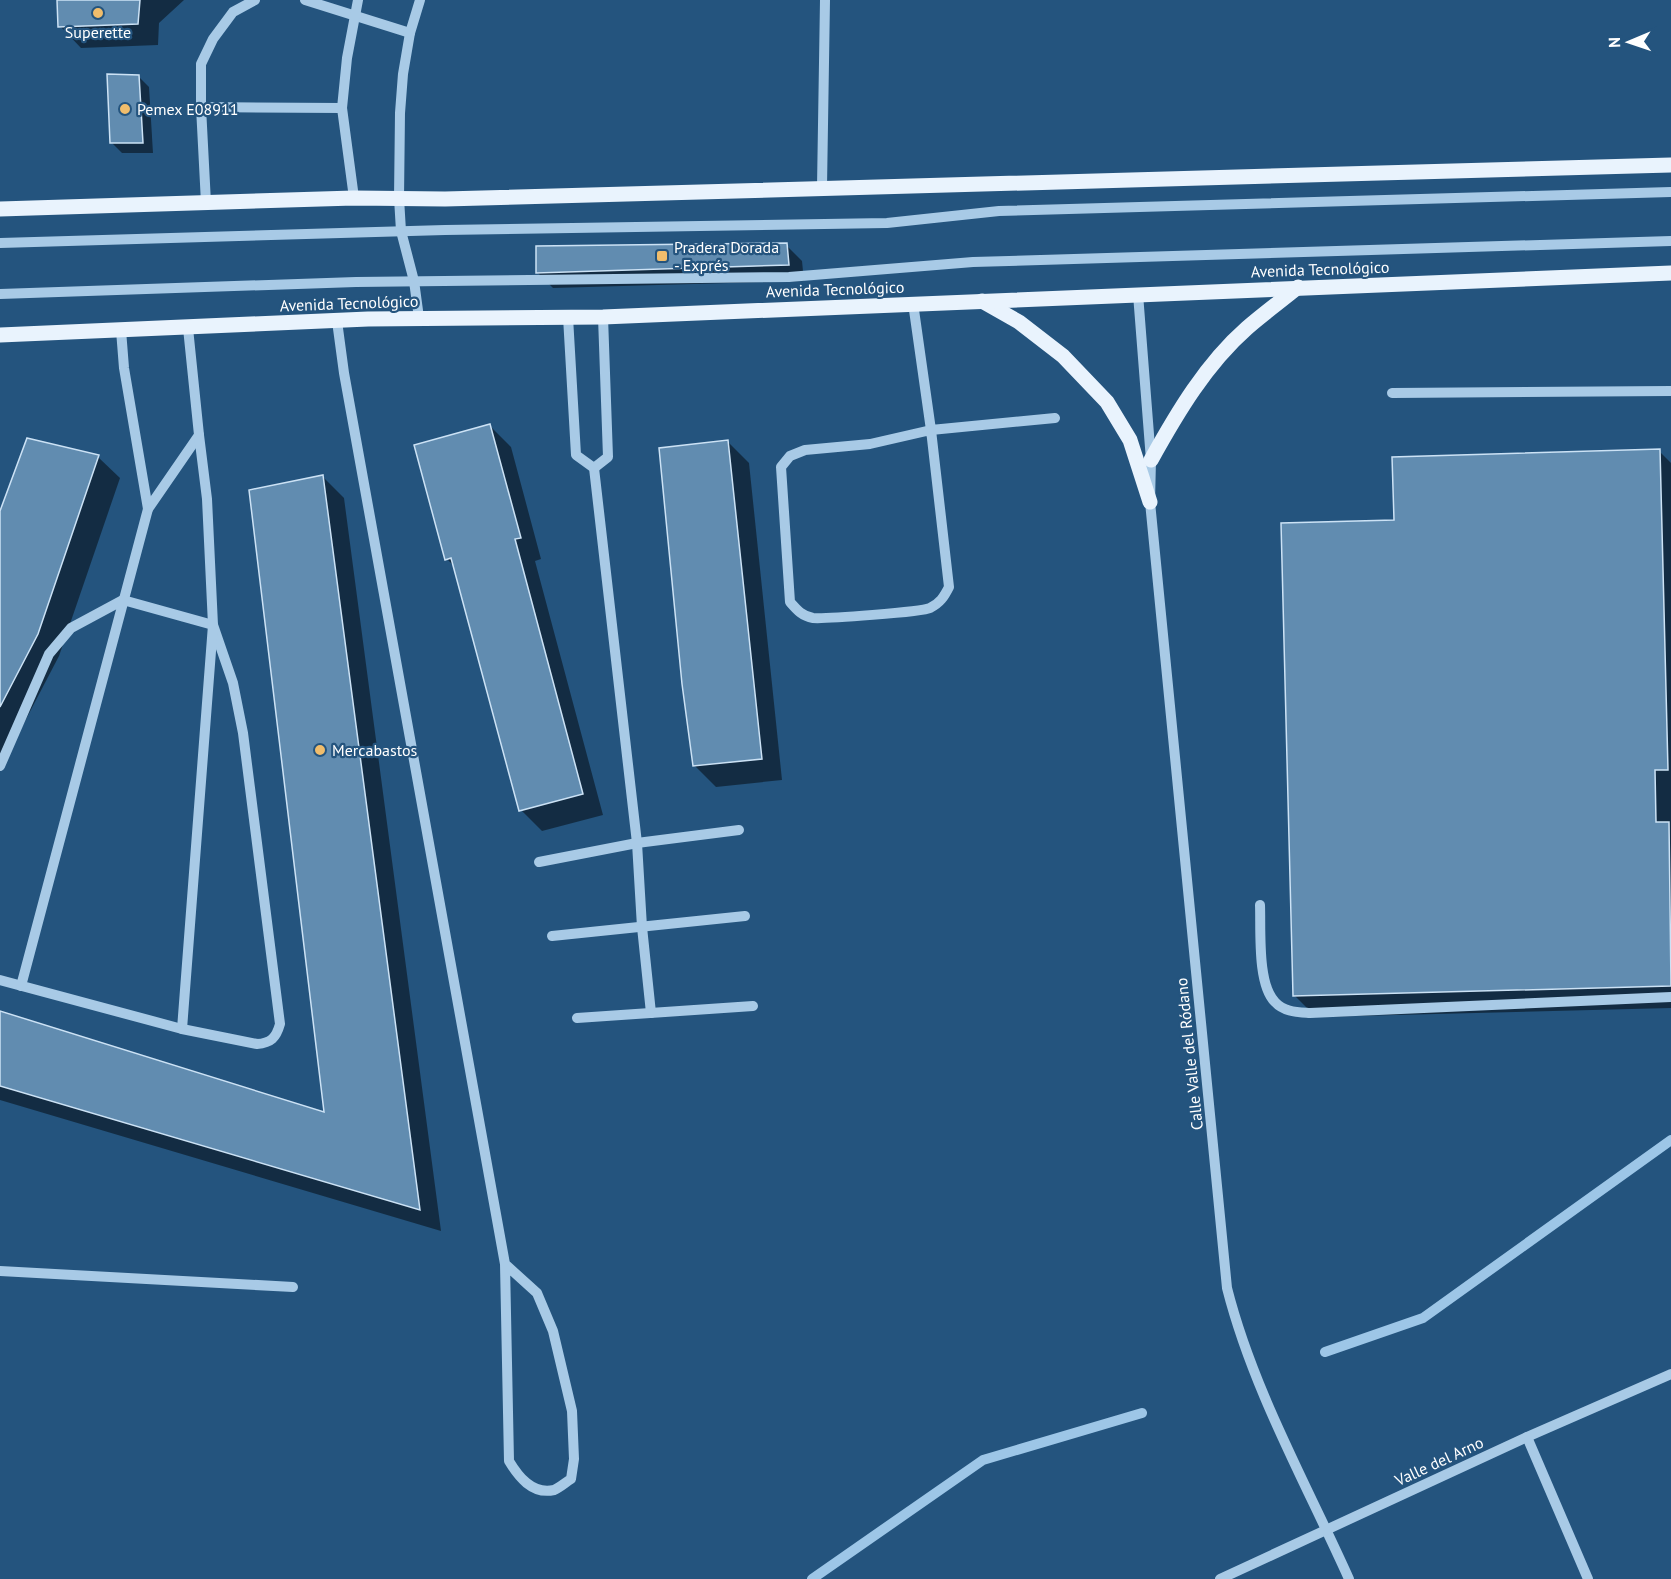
<svg xmlns="http://www.w3.org/2000/svg" width="1671" height="1579" font-family="'PT Sans',sans-serif">
	<rect width="100%" height="100%" fill="#24547e"/>
	<!-- shadow -->
	<g fill="#0007">
		<polygon points="59,0 184,0 159,23 158,45 81,48 60,26"/>
		<polygon points="138,76 149,87 153,153 122,153 111,142"/>
		<polygon points="786,245 802,261 804,281 553,288 537,272"/>
		<polygon points="490,426 511,447 541,559 535,561 603,815 542,831 521,810 456,568 447,559"/>
		<polygon points="728,442 749,463 782,780 716,787 695,766"/>
		<polygon points="1659,451 1671,463 1671,1008 1316,1017 1295,996 1395,522"/>
		<polygon points="98,457 120,478 59,656 0,769 0,516"/>
		<polygon points="322,476 344,498 441,1231 0,1100 0,1012 326,1114"/>
	</g>
	<g fill="none" stroke-linecap="round" stroke-linejoin="round">
		<!-- stream -->
		<g stroke="#9dc6e7" stroke-width="10">
			<polyline points="1325,1352 1423,1318 1671,1140"/>
			<polyline points="812,1579 983,1460 1142,1413"/>
		</g>
	</g>
	<!-- building -->
	<g fill="#618cb0" stroke="#cce2f5" stroke-width="1.5">
		<polygon points="57,0 140,0 138,24 58,27"/>
		<polygon points="107,74 139,75 143,143 110,143"/>
		<polygon points="787,243 789,265 536,273 536,246"/>
		<polygon points="490,424 521,538 515,539 583,794 519,811 451,558 445,560 414,445"/>
		<polygon points="27,438 99,455 38,634 0,707 0,511"/>
		<polygon points="728,440 762,759 693,766 682,684 659,448"/>
		<polygon points="1660,449 1668,770 1655,770 1656,822 1669,822 1671,986 1293,996 1281,523 1394,520 1392,457"/>
		<polygon points="323,475 420,1210 0,1086 0,1011 324,1112 249,490"/>
	</g>
	<g fill="none" stroke-linecap="round" stroke-linejoin="round">
		<!-- minor -->
		<g stroke="#a8cae6" stroke-width="10">
			<polyline points="305,0 410,33"/>
			<polyline points="201,107 342,108"/>
			<polyline points="822,187 825,0"/>
			<polyline points="354,198 342,108 347,58 358,0"/>
			<polyline points="206,203 201,107 201,64 213,39 233,12 255,0"/>
			<polyline points="0,243 445,230 887,223 999,211 1671,192"/>
			<polyline points="0,294 356,282 789,277 973,262 1671,241"/>
			<path d="M1138 294 1151 460 1150 502 1227 1288C1253 1390 1306 1483 1349 1579"/>
			<polyline points="913,303 931,430 1055,418"/>
			<polyline points="568,317 576,455 594,468 637,843 642,927 651,1013"/>
			<polyline points="419,318 414,281 401,231 399,198 400,113 403,74 410,33 420,0"/>
			<path d="M337 321 344 373 505 1264 509 1461C518 1476 532 1495 554 1490 559 1488 566 1482 571 1479L574 1459 572 1411 553 1331 537 1293 505 1264"/>
			<polyline points="121,330 124,368 148,509"/>
			<polyline points="1392,393 1671,391"/>
			<path d="M931 430 949 587C944 597 940 603 930 608 922 612 824 619 813 618 802 616 797 610 790 602L781 467 790 456 805 450 870 444Z"/>
			<polyline points="594,468 608,457 603,317"/>
			<path d="M0 766 49 654 71 628 123 600 213 625 233 683 243 733 280 1024C276 1038 271 1043 257 1044L182 1029 0 980"/>
			<polyline points="539,862 637,843 739,830"/>
			<path d="M1260 905C1261 930 1257 984 1275 1002 1284 1012 1297 1012 1310 1013L1671 997"/>
			<polyline points="552,936 745,916"/>
			<polyline points="21,986 148,509 199,435 188,328"/>
			<polyline points="577,1018 753,1006"/>
			<polyline points="182,1029 213,625 207,499 199,435"/>
			<polyline points="0,1271 293,1287"/>
			<polyline points="1527,1437 1588,1579"/>
			<polyline points="1220,1579 1527,1437 1671,1374"/>
		</g>
		<!-- major -->
		<g stroke="#e9f3fd" stroke-width="15">
			<polyline points="0,209 354,198 445,199 1671,165"/>
			<polyline points="982,301 1019,322 1063,356 1107,402 1130,440 1150,502"/>
			<polyline points="0,335 368,319 603,317 1671,273"/>
			<path d="M1151 460C1177 413 1206 364 1247 328 1263 314 1281 301 1298 287"/>
		</g>
	</g>
	<!-- markers -->
	<g fill="#f0bd6c" stroke="#24547e" stroke-width="2">
		<circle cx="98" cy="13" r="6"/>
		<circle cx="125" cy="109" r="6"/>
		<rect x="656" y="250" width="12" height="12" rx="3"/>
		<circle cx="320" cy="750" r="6"/>
	</g>
	<g text-anchor="middle" dominant-baseline="central" stroke-width="4.5" stroke-linejoin="round" paint-order="stroke">
		<!-- poi labels -->
		<g font-size="16" fill="#fff" stroke="#24547e" text-anchor="start">
			<text x="98" y="32" text-anchor="middle">Superette</text>
			<text x="137" y="109">Pemex E08911</text>
			<text x="674" y="247">Pradera Dorada<tspan x="674" dy="18">- Exprés</tspan></text>
			<text x="332" y="750">Mercabastos</text>
		</g>
		<!-- street labels -->
		<g font-size="16" fill="#fff" stroke="#24547e">
			<text transform="translate(1320 269) rotate(-2)">Avenida Tecnológico</text>
			<text transform="translate(835 289) rotate(-2)">Avenida Tecnológico</text>
			<text transform="translate(349 303) rotate(-2)">Avenida Tecnológico</text>
			<text transform="translate(1189 1054) rotate(-96)">Calle Valle del Ródano</text>
			<text transform="translate(1439 1461) rotate(-25)">Valle del Arno</text>
		</g>
	</g>
	<!-- north arrow -->
	<g transform="translate(1629 42) rotate(268)" stroke="#24547e" stroke-width="4.5" paint-order="stroke">
	<path d="M0-4.5L10 22L0 15L-10 22Z" fill="#ffffff"/>
	<text y="-9" font-size="16" font-weight="bold" text-anchor="middle" fill="#ffffff">N</text>
	</g>
</svg>
